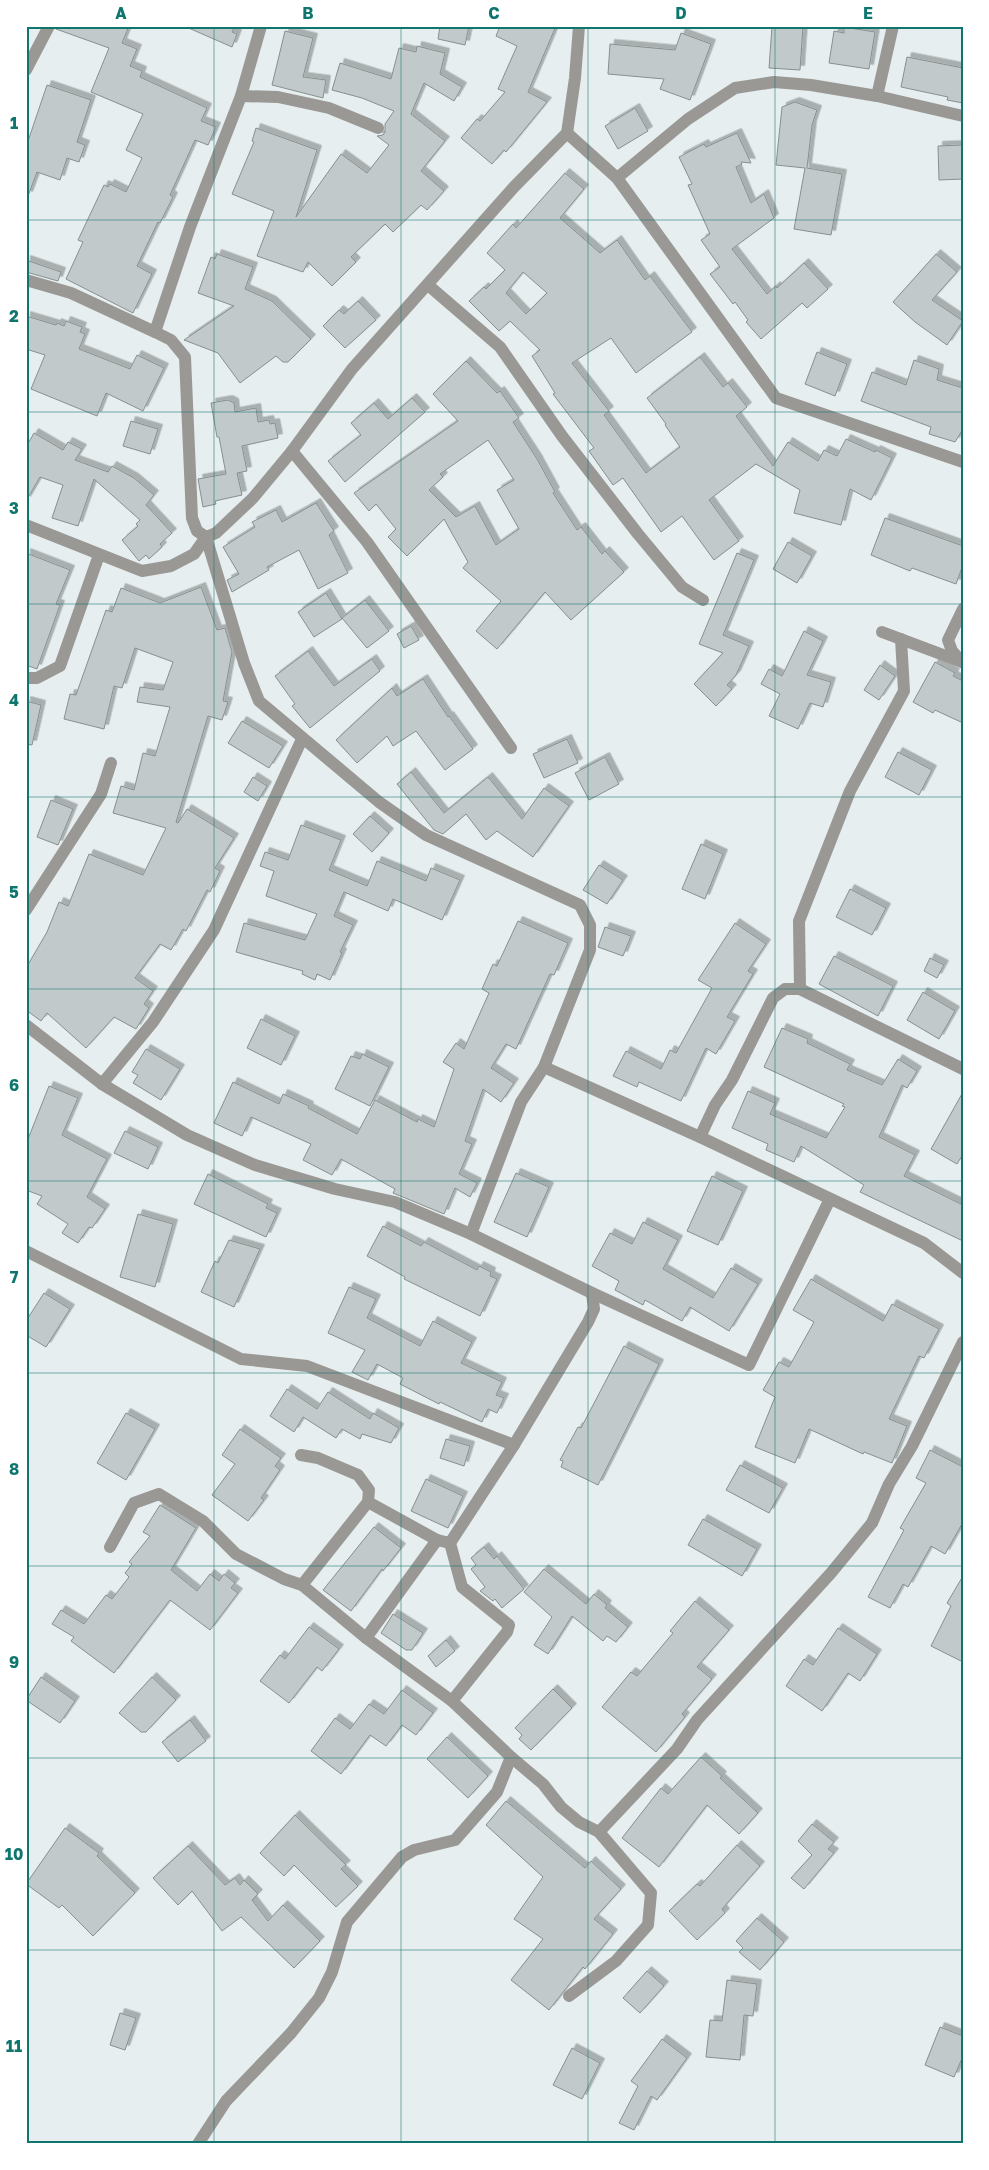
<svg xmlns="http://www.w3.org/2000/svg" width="989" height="2170" font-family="'Golos Text',sans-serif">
	<defs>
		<filter id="shadow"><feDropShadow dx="4.5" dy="-4.5" stdDeviation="0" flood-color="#0004"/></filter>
	</defs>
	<rect width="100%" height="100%" fill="#e6eeef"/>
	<!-- building -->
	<g fill="#c1c9ca" stroke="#878f8f" fill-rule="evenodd" filter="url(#shadow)">
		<polygon points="57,26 129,26 122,43 137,49 130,66 142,71 140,77 207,108 201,121 216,127 208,145 195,140 170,195 173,197 160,223 158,222 137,266 152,274 133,313 66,279 83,242 78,240 104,185 108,187 110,184 126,192 142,158 126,150 143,114 91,92 109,48 56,29"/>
		<polygon points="184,26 235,26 232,32 237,34 232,47"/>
		<polygon points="440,26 469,26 465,45 438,39"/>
		<polygon points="500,26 556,26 528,92 547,102 506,152 504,150 492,164 461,138 477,119 480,121 505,92 498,89 517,46 496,36"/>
		<polygon points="772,26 803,26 800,70 769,68"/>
		<polygon points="844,27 875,32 869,69 829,63 834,31 844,33"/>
		<polygon points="285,31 313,38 303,77 326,80 323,98 272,85"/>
		<polygon points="681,33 711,44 690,100 660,89 664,79 608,74 610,44 675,50"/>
		<polygon points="417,46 445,53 440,74 462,87 454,101 424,83 411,114 445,141 421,171 444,191 427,210 421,205 393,232 385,224 351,257 356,262 332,286 308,262 303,272 257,256 274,211 232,194 254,142 252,141 256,128 317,150 296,217 341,154 367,173 389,145 377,136 383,135 385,132 385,124 394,111 362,98 332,90 340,63 391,79 399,48 416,52"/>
		<polygon points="907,57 963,68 963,103 947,100 948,97 901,87"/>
		<polygon points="47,85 91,100 77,142 85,145 79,162 67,158 60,180 37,172 28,196 26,195 26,147"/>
		<polygon points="795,102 817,110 812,125 807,168 842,174 831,235 794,229 805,168 776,165 782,107"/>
		<polygon points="635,108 648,131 618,149 605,126"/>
		<polygon points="737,133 751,163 741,162 742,164 736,167 751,203 764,194 774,218 732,249 767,294 776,286 777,288 804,263 828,289 807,308 802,303 761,339 746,322 748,320 735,302 733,304 710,274 720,267 701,240 710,234 688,185 692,184 679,157 704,144 706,147"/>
		<polygon points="962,145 963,179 939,180 938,146"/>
		<path d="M565 173 584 189 560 218 600 253 617 240 645 280 650 276 692 332 636 373 611 338 572 363 609 411 604 415 646 473 680 447 665 425 666 424 647 398 700 357 723 387 728 383 747 407 736 416 773 466 788 442 818 461 824 450 837 456 846 439 875 452 876 450 892 458 871 500 850 489 841 525 794 513 800 490 756 464 709 500 739 541 714 560 682 516 661 532 623 478 613 485 589 451 594 448 553 394 555 393 532 356 540 350 510 321 499 331 469 301 484 287 486 289 505 270 487 253 513 224 516 228ZM523 272 547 293 526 314 506 293Z"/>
		<polygon points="217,254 253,267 245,289 272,301 311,339 288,362 283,362 276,356 240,383 218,353 184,340 234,306 198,293 211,257 215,259"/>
		<polygon points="936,254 957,272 932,300 963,321 947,345 915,322 893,302"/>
		<polygon points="26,260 61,272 58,281 26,272"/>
		<polygon points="358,301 376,320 345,348 323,326 339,310 344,314"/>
		<polygon points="26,316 56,325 57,323 64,326 66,321 82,327 80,332 85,334 79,349 130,369 137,355 164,368 143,411 106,393 97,416 31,389 45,355 26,349"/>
		<polygon points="817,352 847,364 835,396 805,384"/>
		<polygon points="914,360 939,369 937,380 963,388 963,429 955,442 929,434 931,427 861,401 872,372 906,385"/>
		<path d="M466 361 497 393 500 391 519 418 513 422 537 459 555 492 553 493 577 530 581 527 602 554 605 551 624 572 571 620 545 592 497 649 476 631 501 601 463 568 468 562 444 519 407 556 388 537 396 529 376 504 369 511 354 493 458 421 433 394ZM488 440 514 480 497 490 519 529 496 545 475 506 456 517 429 490 443 477 440 474Z"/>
		<polygon points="412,398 425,412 345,482 328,461 361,435 351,423 374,403 388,419"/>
		<polygon points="228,400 234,403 235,412 256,408 258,422 269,420 270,424 275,423 278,438 242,446 247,471 237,473 242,495 215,501 216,504 203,507 198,479 226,474 219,437 217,437 211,403"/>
		<polygon points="131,421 158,429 150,454 123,446"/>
		<polygon points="34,433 63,450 68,442 82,449 75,460 108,472 112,466 134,478 154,495 146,505 172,533 160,544 162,547 149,559 146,555 139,561 122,540 138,526 136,524 140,520 94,479 78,526 52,518 63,485 40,477 26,501 26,447"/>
		<polygon points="316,503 334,531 329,535 348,573 318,589 299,550 267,567 269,570 232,592 227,580 239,574 223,547 255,527 252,522 276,510 282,522"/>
		<polygon points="885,518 963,546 963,565 956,584 912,568 910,571 871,555"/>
		<polygon points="788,542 812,556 797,583 773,569"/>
		<polygon points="26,553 70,570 56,604 60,605 37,669 26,665"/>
		<polygon points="737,553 754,560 723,635 749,646 736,675 727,685 732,689 716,706 694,684 723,653 699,644"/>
		<polygon points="201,587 217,630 225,628 232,652 223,701 228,702 222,720 208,716 176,822 178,823 187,809 234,838 215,868 220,871 210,892 207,890 186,931 183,929 171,950 160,944 135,978 153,991 144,1004 149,1008 136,1029 114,1017 86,1048 47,1013 41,1021 26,1010 26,968 47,932 59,902 68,906 89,854 143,875 166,828 113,813 121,786 134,790 143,753 155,756 170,707 137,702 140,687 163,690 173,662 135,648 122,688 114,686 104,729 64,719 70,694 76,695 106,610 112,612 121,588 160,603"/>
		<polygon points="326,593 342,619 314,637 298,612"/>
		<polygon points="365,600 389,631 367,648 342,618"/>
		<polygon points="411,626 419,640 404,648 397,634"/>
		<polygon points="804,631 823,641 807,675 831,682 823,707 810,703 798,729 769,716 780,694 761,684 769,669 782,676"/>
		<polygon points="308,651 334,686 372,659 380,671 310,728 292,706 295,704 275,676"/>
		<polygon points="935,662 955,673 953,676 963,681 963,723 935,710 933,713 913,702"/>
		<polygon points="880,665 895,676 879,700 864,690"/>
		<polygon points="423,679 448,717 449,716 473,749 445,770 416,731 393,746 387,736 357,763 336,740 392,688 397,696"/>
		<polygon points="26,701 41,705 32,745 26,744"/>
		<polygon points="242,721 283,746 269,768 228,743"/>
		<polygon points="567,739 578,763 544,778 533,754"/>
		<polygon points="898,752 932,770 919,795 885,777"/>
		<polygon points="605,757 619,784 589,800 575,773"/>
		<polygon points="411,772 444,813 488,777 522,819 544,788 569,806 533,857 497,831 486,840 466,814 443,834 434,830 397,784"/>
		<polygon points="253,777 267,786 258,801 244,792"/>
		<polygon points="51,800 73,809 58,845 37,837"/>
		<polygon points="370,816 389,833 372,852 353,834"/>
		<polygon points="301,825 341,840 329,870 367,886 377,861 426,881 431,868 460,880 442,920 393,899 388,911 344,892 334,916 353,925 340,952 342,953 330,980 317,974 315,980 302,974 303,971 236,952 244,923 305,940 317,914 266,896 274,871 260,866 265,852 288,860"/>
		<polygon points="701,844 723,854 705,899 682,889"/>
		<polygon points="599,865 623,880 607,904 583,890"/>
		<polygon points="850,889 886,908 872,935 836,917"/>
		<polygon points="518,921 568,943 554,975 550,974 516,1049 506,1044 491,1068 514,1083 501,1102 483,1089 465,1141 472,1144 459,1174 477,1183 470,1197 455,1188 444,1214 393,1193 395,1189 341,1159 332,1175 303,1160 311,1144 251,1117 242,1136 214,1123 233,1082 279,1104 283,1094 309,1106 308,1108 357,1134 375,1100 417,1122 418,1119 434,1127 454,1069 443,1062 456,1043 464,1049 489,993 482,989 493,964 497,966"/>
		<polygon points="735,923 766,944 748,971 753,974 727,1017 735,1021 716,1054 706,1048 681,1101 639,1082 637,1087 613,1076 626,1051 661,1069 670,1050 676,1053 712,988 698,980"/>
		<polygon points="605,927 631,936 623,956 598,947"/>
		<polygon points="834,956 893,986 878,1016 819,984"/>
		<polygon points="930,958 944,965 937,978 924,971"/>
		<polygon points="923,992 955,1011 939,1039 907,1020"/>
		<polygon points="261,1019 295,1036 281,1065 247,1048"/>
		<polygon points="782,1028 808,1039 807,1043 850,1064 847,1070 882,1085 898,1059 917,1071 907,1088 902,1085 879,1137 915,1155 904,1176 963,1205 963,1241 860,1192 864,1185 801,1146 794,1162 766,1150 768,1144 732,1128 748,1091 775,1103 770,1114 826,1138 845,1107 842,1106 844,1104 764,1067"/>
		<polygon points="146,1049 180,1069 161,1100 133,1083 138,1075 132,1072"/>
		<polygon points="362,1054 389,1067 370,1106 335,1089 351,1056 360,1059"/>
		<polygon points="49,1086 78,1098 62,1135 107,1159 87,1197 105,1209 92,1228 89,1227 78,1243 62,1233 68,1224 37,1204 42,1196 26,1190 26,1144"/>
		<polygon points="963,1092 963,1154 957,1164 931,1149"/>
		<polygon points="125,1131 158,1147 148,1169 114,1153"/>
		<polygon points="516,1173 549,1187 527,1237 494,1222"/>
		<polygon points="208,1174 268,1204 266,1208 277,1213 266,1237 194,1204"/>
		<polygon points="712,1176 743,1191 718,1245 687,1231"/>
		<polygon points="138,1214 173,1224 155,1287 120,1277"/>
		<polygon points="643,1222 678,1240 663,1269 713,1298 731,1268 758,1284 729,1331 690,1307 682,1321 645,1300 643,1305 615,1290 619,1281 592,1266 610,1233 632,1244"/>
		<polygon points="383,1226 421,1246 424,1242 477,1270 479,1266 491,1272 490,1276 497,1279 480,1316 404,1279 405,1277 367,1256"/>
		<polygon points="229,1240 260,1249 234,1307 201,1292 215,1261 218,1263"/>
		<polygon points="811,1279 883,1321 892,1304 939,1329 924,1358 919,1356 889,1419 907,1426 892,1463 864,1452 863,1454 809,1429 795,1463 755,1447 775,1397 763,1390 779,1362 789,1367 814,1322 793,1310"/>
		<polygon points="349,1287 376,1299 367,1318 420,1346 433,1321 472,1342 461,1363 502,1382 496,1395 504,1398 497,1413 488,1409 482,1422 440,1402 439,1404 400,1384 403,1378 377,1364 368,1380 352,1372 365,1350 328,1333"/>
		<polygon points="44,1293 70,1309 46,1347 26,1335 26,1321"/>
		<polygon points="624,1346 659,1364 598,1485 561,1467 563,1461 560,1460 578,1427 581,1428"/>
		<polygon points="287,1389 317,1409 328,1392 370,1419 373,1413 399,1428 391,1443 362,1434 360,1439 342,1429 336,1438 303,1417 294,1432 270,1416"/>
		<polygon points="126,1413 155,1429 126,1480 97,1463"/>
		<polygon points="240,1429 281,1458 275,1466 280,1470 261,1498 264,1500 248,1521 212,1495 235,1464 222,1455"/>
		<polygon points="446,1439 470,1446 464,1466 440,1458"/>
		<polygon points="930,1450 963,1467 963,1522 945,1554 931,1546 908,1587 903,1584 890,1608 868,1597 904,1530 900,1528 926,1483 916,1478"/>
		<polygon points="740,1465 783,1488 769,1513 726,1490"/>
		<polygon points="426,1479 463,1496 448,1528 411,1511"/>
		<polygon points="160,1505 196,1528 171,1570 197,1591 210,1574 219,1581 224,1574 235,1583 231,1588 238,1593 210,1630 170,1600 114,1673 71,1641 74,1637 52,1624 61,1610 84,1624 106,1595 112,1599 129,1577 125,1573 132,1564 129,1562 150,1536 143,1532"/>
		<polygon points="703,1519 757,1549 742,1576 688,1545"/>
		<polygon points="374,1527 401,1548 383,1571 382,1569 351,1611 323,1590"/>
		<polygon points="484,1547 494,1559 497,1556 524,1589 502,1608 495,1599 493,1601 480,1591 485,1587 471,1569 476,1565 471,1558"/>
		<polygon points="544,1569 586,1604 594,1594 607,1605 605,1608 628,1627 616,1642 607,1636 603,1641 572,1616 548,1654 534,1645 552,1617 524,1592"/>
		<polygon points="963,1576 963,1662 931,1646 951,1606 947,1603"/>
		<polygon points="695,1601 729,1630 697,1667 712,1679 682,1714 685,1717 656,1752 602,1707 631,1672 637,1676 673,1633 670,1631"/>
		<polygon points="393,1614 423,1633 412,1650 406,1650 381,1633"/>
		<polygon points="309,1627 339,1649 322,1671 317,1667 289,1703 260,1681 280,1655 285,1659"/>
		<polygon points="838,1628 877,1654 860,1681 848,1673 822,1711 786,1686 804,1659 813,1665"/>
		<polygon points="446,1640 455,1651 436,1667 428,1656"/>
		<polygon points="41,1677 75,1701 60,1723 26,1700"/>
		<polygon points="152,1677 176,1700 146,1732 141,1732 119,1713"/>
		<polygon points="553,1689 572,1708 531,1750 519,1739 522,1735 515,1728"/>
		<polygon points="402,1690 433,1713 416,1735 402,1725 386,1746 370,1735 341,1774 311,1751 335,1718 350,1729 369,1704 384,1714"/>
		<polygon points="190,1720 206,1741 178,1762 162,1742"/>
		<polygon points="447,1737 488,1776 468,1798 427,1759"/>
		<polygon points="701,1757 722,1776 720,1778 758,1813 739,1834 707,1805 659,1867 622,1838 661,1788 668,1794"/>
		<polygon points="506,1801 585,1868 591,1861 621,1889 594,1919 613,1934 585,1969 583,1967 549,2010 511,1980 543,1939 514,1919 543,1877 486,1825"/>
		<polygon points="295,1815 346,1865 341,1869 358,1886 336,1907 294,1865 284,1876 260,1853"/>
		<polygon points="812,1824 834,1842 828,1849 834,1853 804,1889 791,1878 812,1855 798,1841"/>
		<polygon points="65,1828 99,1853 97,1856 135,1893 93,1936 62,1905 59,1908 26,1884"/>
		<polygon points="737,1845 760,1866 722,1909 725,1913 697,1940 669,1911 697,1884 700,1886"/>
		<polygon points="188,1846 225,1885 235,1878 240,1885 244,1880 258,1894 252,1900 268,1921 283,1905 320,1941 294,1968 241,1917 222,1931 192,1891 178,1905 153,1878"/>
		<polygon points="757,1918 784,1942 760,1970 739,1952 743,1948 736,1941"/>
		<polygon points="647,1971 664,1986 640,2013 623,1998"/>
		<polygon points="727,1980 757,1984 753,2016 744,2015 740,2060 706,2057 710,2020 722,2021"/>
		<polygon points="120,2013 136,2018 125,2050 110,2045"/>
		<polygon points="940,2027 963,2036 963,2056 954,2077 925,2065"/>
		<polygon points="662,2039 687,2058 657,2100 651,2096 634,2130 619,2123 638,2086 631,2081"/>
		<polygon points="572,2048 600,2063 582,2099 553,2085"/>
	</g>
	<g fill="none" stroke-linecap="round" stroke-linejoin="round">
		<!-- minor -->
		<g stroke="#9a9895" stroke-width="12">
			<polyline points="26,70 49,26"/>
			<polyline points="241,96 278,97 329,108 378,128"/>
			<polyline points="877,96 893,26"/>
			<polyline points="567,133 617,178 776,398 963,462"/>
			<polyline points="617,178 688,119 735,88 774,82 811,85 877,96 963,116"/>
			<polyline points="26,280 71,293 155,332 171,340 185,357 192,518 197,531 206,537 244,663 259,701 379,802 426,835 580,905 590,925 590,950 544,1067 521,1102 471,1234"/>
			<polyline points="428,285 500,347 562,436 638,534 682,587 703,600"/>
			<polyline points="155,332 190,227 241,96 261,26"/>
			<polyline points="292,451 367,542 511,748"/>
			<polyline points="26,525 142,571 171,566 194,554 206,537 216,533 253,498 292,451 352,369 514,187 567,133 575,78 579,26"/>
			<polyline points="882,632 962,662"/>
			<polyline points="962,662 952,651 948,640 963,609"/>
			<polyline points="26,678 37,678 60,666 99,555"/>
			<polyline points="26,910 101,794 111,763"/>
			<polyline points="800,989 799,921 850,791 904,691 901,639"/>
			<polyline points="26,1025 102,1084 187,1135 255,1165 335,1189 395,1202 471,1234 592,1293 749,1365 830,1199"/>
			<polyline points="544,1067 700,1137 924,1243 963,1273"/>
			<polyline points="102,1084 153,1022 214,930 302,739"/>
			<polyline points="700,1137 715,1105 732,1080 773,998 785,989 800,989 963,1069"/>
			<polyline points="26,1251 241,1359 307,1366 514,1445"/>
			<polyline points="301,1455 318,1458 358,1475 369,1490 368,1502 302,1585"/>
			<polyline points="368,1502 437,1540 450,1543 514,1445 588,1322 594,1309 592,1293"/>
			<polyline points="450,1543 462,1587 509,1625 507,1632 452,1701"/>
			<polyline points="110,1547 134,1503 159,1494 203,1521 236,1554 284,1579 302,1585 366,1638 452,1701 511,1757 543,1784 561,1807 579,1822 599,1832 651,1893 648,1925 616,1961 569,1996"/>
			<polyline points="366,1638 437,1540"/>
			<polyline points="599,1832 677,1749 697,1720 831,1573 872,1523 889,1484 912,1446 963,1342"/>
			<polyline points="198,2144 226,2101 291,2033 319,1998 332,1972 347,1922 402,1857 414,1850 455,1840 497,1792 511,1757"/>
		</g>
	</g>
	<!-- grid -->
	<path fill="none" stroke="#0f766e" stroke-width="1" stroke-opacity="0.55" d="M214 26V2144M401 26V2144M588 26V2144M775 26V2144M26 220H963M26 412H963M26 604H963M26 797H963M26 989H963M26 1181H963M26 1373H963M26 1566H963M26 1758H963M26 1950H963"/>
	<!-- border -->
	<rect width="989" height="2170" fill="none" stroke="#ffffff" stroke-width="55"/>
	<rect x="28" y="28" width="934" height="2114" fill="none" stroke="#0f766e" stroke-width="2"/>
	<g font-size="16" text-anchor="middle" font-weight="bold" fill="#0f766e">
		<text x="121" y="19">A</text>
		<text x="308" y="19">B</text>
		<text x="494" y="19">C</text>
		<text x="681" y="19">D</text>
		<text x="868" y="19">E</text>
		<text x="14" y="129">1</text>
		<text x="14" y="322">2</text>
		<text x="14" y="514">3</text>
		<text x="14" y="706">4</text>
		<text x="14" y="898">5</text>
		<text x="14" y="1091">6</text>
		<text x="14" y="1283">7</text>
		<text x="14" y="1475">8</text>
		<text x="14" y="1668">9</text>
		<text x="14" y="1860">10</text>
		<text x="14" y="2052">11</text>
	</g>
</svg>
